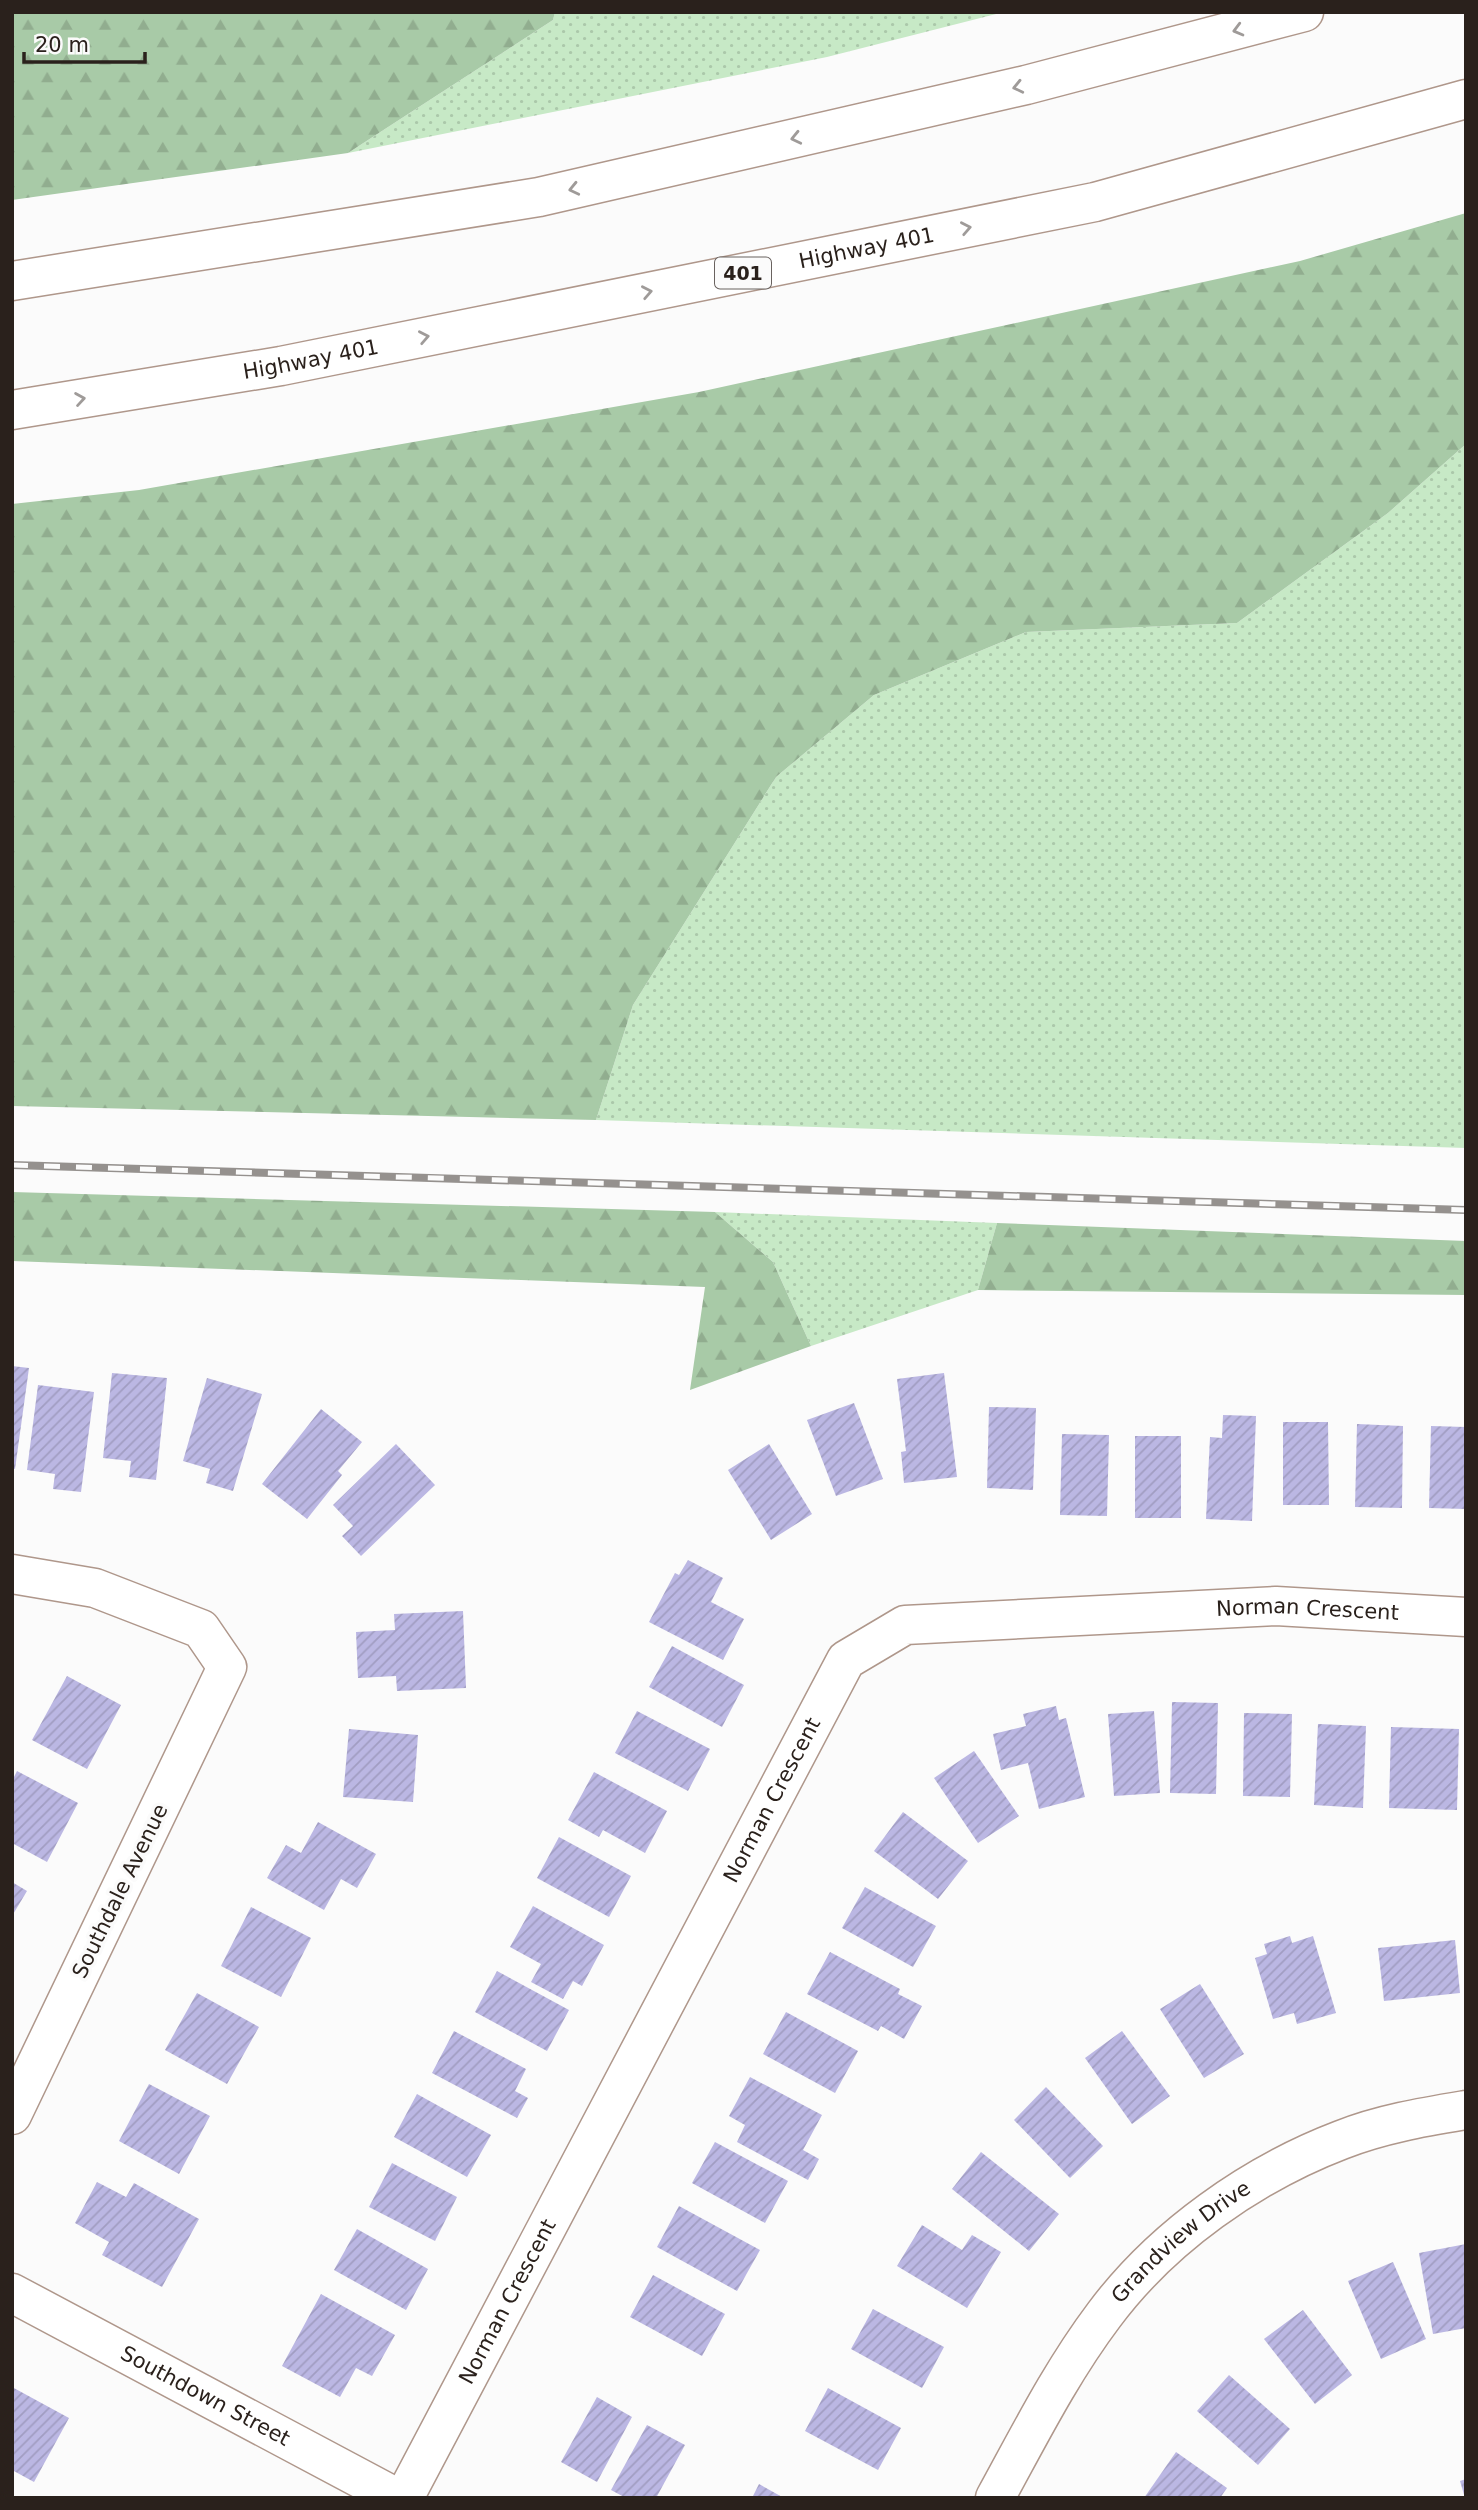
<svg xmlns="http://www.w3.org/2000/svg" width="1478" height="2510" font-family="'DejaVu Sans',sans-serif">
	<defs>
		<pattern id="grass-dots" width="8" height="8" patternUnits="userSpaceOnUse" patternTransform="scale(1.75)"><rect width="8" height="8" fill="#c7e9c6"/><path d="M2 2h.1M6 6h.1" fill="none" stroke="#abc8aa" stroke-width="1.8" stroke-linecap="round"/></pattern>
		<pattern id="forest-firs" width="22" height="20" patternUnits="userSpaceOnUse" patternTransform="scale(1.75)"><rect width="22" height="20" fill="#a8caa7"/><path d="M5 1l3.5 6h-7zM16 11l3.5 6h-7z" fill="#91ad8f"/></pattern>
		<pattern id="building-hatch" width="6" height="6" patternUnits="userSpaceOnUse" patternTransform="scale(1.75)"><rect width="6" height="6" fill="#bbb7e3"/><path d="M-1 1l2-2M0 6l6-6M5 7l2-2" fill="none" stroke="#a19dc2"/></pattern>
	</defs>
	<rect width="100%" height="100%" fill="#fbfbfb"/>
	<!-- grass -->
	<g fill="url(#grass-dots)">
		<polygon points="555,12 1004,12 827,57 348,153 553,20"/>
		<polygon points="1466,444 1466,1148 596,1120 633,1005 776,777 874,695 1026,632 1237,623 1388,513"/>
		<polygon points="715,1212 997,1223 978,1290 811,1346 773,1262"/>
	</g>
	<!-- forest -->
	<g fill="url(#forest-firs)">
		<polygon points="12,12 555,12 553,20 348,153 12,200"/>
		<polygon points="1466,213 1466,444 1388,513 1237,623 1026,632 874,695 776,777 633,1005 596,1120 12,1106 12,504 139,490 699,392 1300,261"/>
		<polygon points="12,1192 715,1212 773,1262 811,1346 690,1390 705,1287 12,1261"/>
		<polygon points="997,1223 1466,1241 1466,1295 978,1290"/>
	</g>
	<!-- building -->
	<g fill="url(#building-hatch)">
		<polygon points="12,1366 29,1368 15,1469 12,1468"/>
		<polygon points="112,1373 167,1378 156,1480 129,1477 131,1461 103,1458"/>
		<polygon points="944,1373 957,1477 904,1483 901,1452 906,1451 897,1379"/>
		<polygon points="207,1378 262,1394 233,1491 206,1483 210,1469 183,1461"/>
		<polygon points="38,1385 94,1392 81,1492 53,1489 55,1474 27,1470"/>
		<polygon points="854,1403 883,1479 836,1496 807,1420"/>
		<polygon points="989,1407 1036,1408 1033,1490 987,1488"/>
		<polygon points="321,1409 362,1442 338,1471 342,1475 307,1519 262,1484"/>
		<polygon points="1223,1415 1256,1416 1252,1521 1206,1519 1210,1437 1222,1438"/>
		<polygon points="1283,1422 1328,1422 1329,1505 1283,1505"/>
		<polygon points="1357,1424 1403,1426 1402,1508 1355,1507"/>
		<polygon points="1431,1426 1466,1427 1466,1509 1429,1508"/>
		<polygon points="1062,1434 1109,1435 1107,1516 1060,1515"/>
		<rect x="1135" y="1436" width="46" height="82"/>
		<polygon points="396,1444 435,1485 361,1556 342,1536 353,1526 333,1505"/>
		<polygon points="769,1444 812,1514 771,1540 728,1470"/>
		<polygon points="688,1560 723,1578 711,1602 744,1619 723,1660 649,1622 675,1573 679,1575"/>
		<polygon points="463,1611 466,1688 397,1691 396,1676 358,1678 356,1632 395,1630 394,1614"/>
		<polygon points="672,1646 744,1685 722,1727 649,1687"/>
		<polygon points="67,1676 121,1705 87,1769 32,1740"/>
		<polygon points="1172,1702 1218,1703 1216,1794 1170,1793"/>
		<polygon points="1056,1706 1059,1720 1066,1718 1085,1797 1039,1809 1028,1763 1001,1770 993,1734 1026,1726 1023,1714"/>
		<polygon points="637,1711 710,1749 688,1791 615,1753"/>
		<polygon points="1154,1711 1160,1793 1114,1796 1108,1714"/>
		<polygon points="1244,1713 1292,1714 1290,1797 1243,1796"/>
		<polygon points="1318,1724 1366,1726 1363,1808 1314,1805"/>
		<polygon points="1391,1727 1459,1729 1457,1810 1389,1808"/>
		<polygon points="349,1729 418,1735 413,1802 343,1797"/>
		<polygon points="974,1751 1019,1816 978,1843 934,1778"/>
		<polygon points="17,1771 78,1803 47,1862 12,1843 12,1781"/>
		<polygon points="594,1772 667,1811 645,1853 603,1830 599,1837 568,1820"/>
		<polygon points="903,1812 968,1861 938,1899 874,1851"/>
		<polygon points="318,1822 376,1854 357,1888 341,1879 324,1910 267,1878 286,1845 301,1853"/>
		<polygon points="559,1837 631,1876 609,1917 537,1878"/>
		<polygon points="12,1882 27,1891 12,1916"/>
		<polygon points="865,1887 936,1926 913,1967 842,1928"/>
		<polygon points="533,1906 604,1945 582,1986 573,1981 563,1999 531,1982 541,1964 510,1947"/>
		<polygon points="251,1907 311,1938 281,1997 221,1966"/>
		<polygon points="1290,1936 1292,1943 1313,1936 1336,2013 1297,2024 1294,2013 1273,2019 1255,1958 1267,1954 1264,1944"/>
		<polygon points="1455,1940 1460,1993 1384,2001 1378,1948"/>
		<polygon points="830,1952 900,1989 898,1994 922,2006 904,2039 881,2026 878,2031 807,1994"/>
		<polygon points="497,1971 569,2010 547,2051 475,2012"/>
		<polygon points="1200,1984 1244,2054 1204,2078 1160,2009"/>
		<polygon points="197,1993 259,2027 227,2084 165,2050"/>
		<polygon points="786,2012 858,2051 835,2093 763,2054"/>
		<polygon points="454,2031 526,2069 515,2091 528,2098 517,2118 432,2073"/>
		<polygon points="1122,2031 1170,2096 1132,2124 1085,2058"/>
		<polygon points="750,2077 822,2115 803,2150 819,2159 808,2180 737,2142 745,2125 729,2116"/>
		<polygon points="149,2084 210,2116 179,2174 119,2141"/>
		<polygon points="1046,2087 1103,2146 1070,2178 1014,2120"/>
		<polygon points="417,2094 491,2135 467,2177 394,2137"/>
		<polygon points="715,2142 788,2181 765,2223 692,2183"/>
		<polygon points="981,2152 1059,2214 1029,2251 952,2189"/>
		<polygon points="392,2163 457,2197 435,2241 369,2207"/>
		<polygon points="97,2182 126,2197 134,2183 199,2219 162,2287 102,2255 109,2242 75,2223"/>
		<polygon points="679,2206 760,2250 737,2291 657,2247"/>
		<polygon points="922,2225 962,2250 972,2235 1001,2252 967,2308 897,2266"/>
		<polygon points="357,2229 428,2269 406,2310 334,2270"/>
		<polygon points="1466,2244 1466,2328 1433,2334 1419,2253"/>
		<polygon points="1393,2262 1426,2339 1381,2359 1348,2281"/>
		<polygon points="653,2275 725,2314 702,2356 630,2317"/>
		<polygon points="321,2294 395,2335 372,2376 356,2368 340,2397 282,2366"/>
		<polygon points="873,2309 944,2347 922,2388 851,2349"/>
		<polygon points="1303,2310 1352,2375 1315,2404 1264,2339"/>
		<polygon points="1229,2375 1290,2429 1258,2465 1197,2411"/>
		<polygon points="12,2387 69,2418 34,2482 12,2470"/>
		<polygon points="828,2388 901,2428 878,2470 805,2431"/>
		<polygon points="597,2397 632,2417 597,2482 561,2462"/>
		<polygon points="647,2425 685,2445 656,2498 626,2498 611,2490"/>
		<polygon points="1176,2452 1227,2488 1220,2498 1144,2498"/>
		<polygon points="1466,2479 1466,2498 1465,2498 1460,2481"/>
		<polygon points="759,2484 784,2498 752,2498"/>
	</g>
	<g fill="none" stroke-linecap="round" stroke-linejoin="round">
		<!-- minor casing -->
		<g stroke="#af978b" stroke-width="41">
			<g id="minor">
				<polyline points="12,1574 95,1588 201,1629 227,1667 12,2115"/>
				<path id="s1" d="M12 2293 397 2498"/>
				<path id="s2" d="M404 2498 846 1660 905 1625 1276 1606 1466 1617"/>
				<path id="s3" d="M995 2498C1029 2436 1061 2372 1104 2315 1162 2237 1252 2174 1341 2140 1381 2124 1424 2117 1466 2110"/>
			</g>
		</g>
		<!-- motorway casing -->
		<g stroke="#af978b" stroke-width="41">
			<g id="motorway">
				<polyline points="12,281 539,197 1026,85 1304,12"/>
				<path id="s4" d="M12 410 281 366 1095 202 1466 99"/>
			</g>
		</g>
		<!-- minor -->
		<use href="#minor" stroke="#fff" stroke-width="38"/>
		<!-- motorway -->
		<use href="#motorway" stroke="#fff" stroke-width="38"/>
		<!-- rail casing -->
		<g stroke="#95918e" stroke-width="8">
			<polyline id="rail" points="12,1165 1466,1210"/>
		</g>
		<!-- rail -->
		<use href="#rail" stroke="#fbfbfb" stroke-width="5" stroke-dasharray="16" stroke-linecap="butt"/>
	</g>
	<!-- one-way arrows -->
	<defs><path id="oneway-chevron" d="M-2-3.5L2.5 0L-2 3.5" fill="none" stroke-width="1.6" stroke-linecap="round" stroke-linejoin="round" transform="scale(1.75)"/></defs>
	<g stroke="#9f9b99">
		<use href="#oneway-chevron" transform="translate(1238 30) rotate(165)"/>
		<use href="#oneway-chevron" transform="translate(1018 87) rotate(167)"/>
		<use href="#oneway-chevron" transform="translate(796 138) rotate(167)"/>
		<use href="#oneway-chevron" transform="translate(574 189) rotate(167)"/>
		<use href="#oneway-chevron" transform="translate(966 228) rotate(-11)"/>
		<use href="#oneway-chevron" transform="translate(647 292) rotate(-11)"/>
		<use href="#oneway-chevron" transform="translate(424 337) rotate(-11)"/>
		<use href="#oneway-chevron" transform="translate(80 399) rotate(-9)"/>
	</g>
	<g text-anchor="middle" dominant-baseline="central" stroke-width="7" stroke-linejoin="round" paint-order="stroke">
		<!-- shield labels -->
		<rect fill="#fbfbfb" stroke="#69625f" stroke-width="2" x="715" y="257.5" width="56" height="31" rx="5"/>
		<g font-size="19" font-weight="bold" fill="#2a211c">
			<text x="743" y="273">401</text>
		</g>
		<!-- street labels -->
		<g font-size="21" fill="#2a211c" stroke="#fbfbfb">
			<text stroke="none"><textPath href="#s4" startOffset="870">Highway 401</textPath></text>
			<text stroke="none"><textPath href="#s4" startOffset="303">Highway 401</textPath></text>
			<text stroke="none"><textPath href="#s2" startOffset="1419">Norman Crescent</textPath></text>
			<text stroke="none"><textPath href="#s2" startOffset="789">Norman Crescent</textPath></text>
			<text transform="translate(120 1891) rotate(-64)">Southdale Avenue</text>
			<text stroke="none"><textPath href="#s3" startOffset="320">Grandview Drive</textPath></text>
			<text stroke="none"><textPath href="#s2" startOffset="222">Norman Crescent</textPath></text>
			<text stroke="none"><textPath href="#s1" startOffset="219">Southdown Street</textPath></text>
		</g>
	</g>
	<!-- border -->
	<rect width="1478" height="2510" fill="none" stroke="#2a211c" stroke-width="28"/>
	<!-- scale -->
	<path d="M24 52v10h121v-10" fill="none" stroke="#2a211c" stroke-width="3.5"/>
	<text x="35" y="52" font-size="21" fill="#2a211c" stroke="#fbfbfb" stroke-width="5" paint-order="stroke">20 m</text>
</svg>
